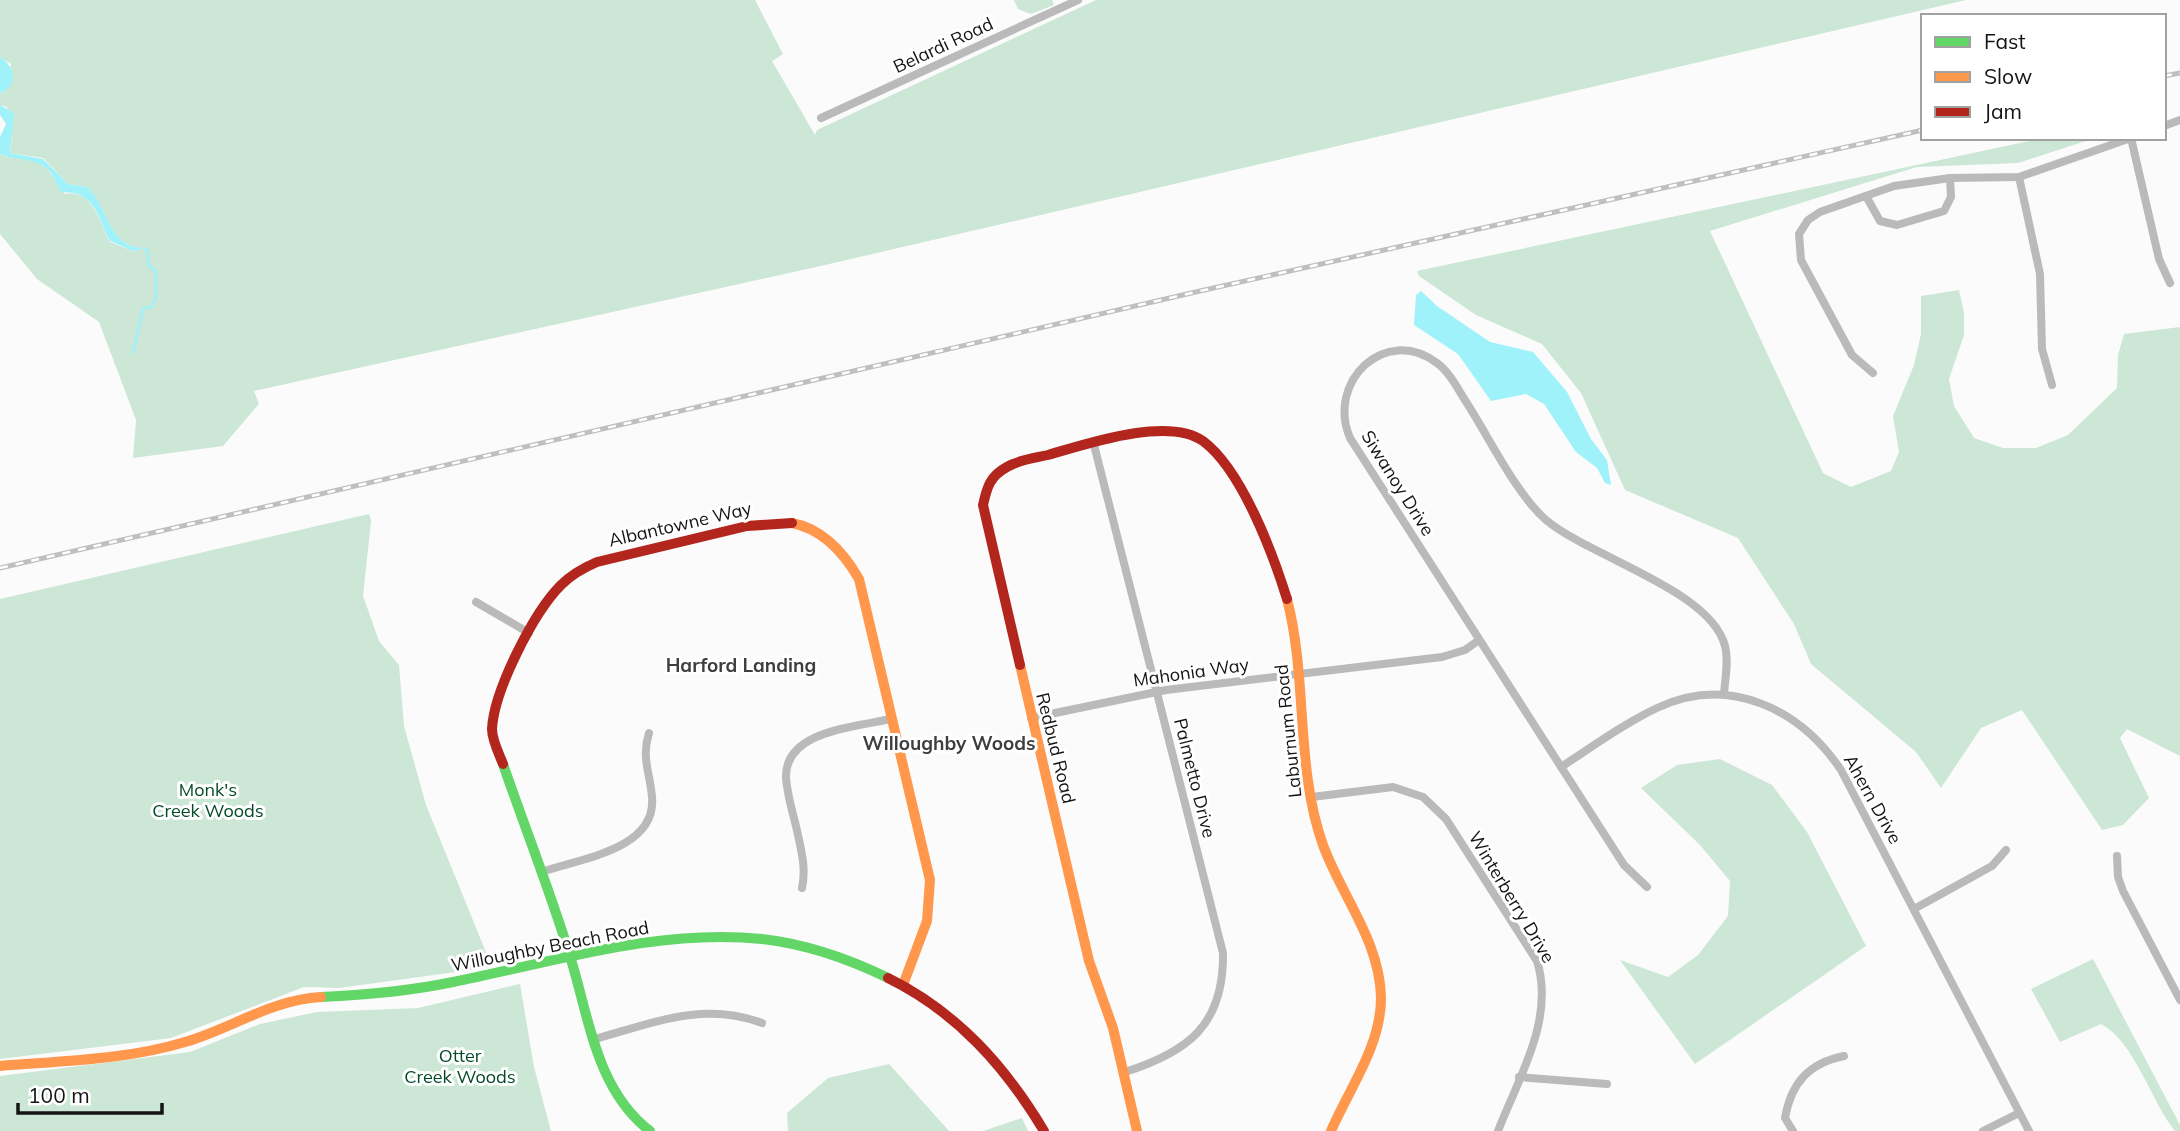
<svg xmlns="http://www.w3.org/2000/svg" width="2180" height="1131" font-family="Mulish,sans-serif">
	<rect width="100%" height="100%" fill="#fbfbfb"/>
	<!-- green -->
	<g fill="#cce7d6">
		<path d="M0 0H755L783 54 772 61 815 135 817 130 1096 0H1966L825 265 254 391 259 404 223 446 133 458 136 420 99 322 37 279 0 234V154C14 161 32 156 44 166 54 174 56 186 65 194 93 188 100 224 110 242L133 251 143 248C107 247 109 208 87 187L68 184 43 158 10 153 12 135 7 107 0 105V93L5 91 11 64 0 57Z"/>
		<polygon points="1014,0 1052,0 1054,5 1031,14 1018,9"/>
		<polygon points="2044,138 2095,138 2018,163 1917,167 1710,231 1823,473 1851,487 1891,471 1899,452 1893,416 1914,365 1921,334 1921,296 1959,290 1964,313 1964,335 1949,379 1954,406 1974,438 2003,448 2036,448 2068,435 2117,388 2118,355 2124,334 2180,327 2180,756 2127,729 2120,738 2149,798 2123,825 2102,830 2022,710 1981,728 1941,788 1916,752 1811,664 1794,624 1738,538 1625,490 1581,393 1542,344 1476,315 1419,276 1417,271"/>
		<polygon points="369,514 371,521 363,596 379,641 399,665 404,726 426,805 492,967 339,988 304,987 171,1038 0,1059 0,599"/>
		<polygon points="1720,759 1772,785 1807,832 1866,946 1695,1064 1620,960 1668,977 1698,955 1728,916 1730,881 1700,845 1641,788 1677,765"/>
		<path d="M2093 959 2180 1125V1131H2175C2150 1100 2135 1042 2101 1024L2060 1042 2031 989Z"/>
		<polygon points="520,984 534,1067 551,1131 0,1131 0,1076 190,1052 260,1024 317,1012 418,1008"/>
		<polygon points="889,1064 949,1131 788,1131 787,1113 828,1078"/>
		<polygon points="1022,1118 1028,1131 983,1131"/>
	</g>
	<!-- water -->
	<g fill="#9ff2fa">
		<path d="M0 57C15 66 19 86 0 93Z"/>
		<path d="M0 105 14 113 10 153 43 159 68 184 87 187C110 208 107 248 145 248L133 251 110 241C101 226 98 202 78 194 73 192 67 193 61 192 57 186 55 179 51 173 37 156 18 162 0 154V137L6 124 0 115Z"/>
		<polygon points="1421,291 1437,306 1490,342 1533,352 1567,392 1591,439 1607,460 1611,485 1605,483 1597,468 1576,452 1544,404 1526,394 1491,401 1458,354 1414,325 1416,295"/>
	</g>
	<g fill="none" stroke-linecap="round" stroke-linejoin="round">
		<!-- stream -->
		<polyline stroke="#9ff2fa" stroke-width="2.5" points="133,353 143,308 151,307 156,298 156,272 148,265 148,251 144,248"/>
		<!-- street -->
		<g stroke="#bababa" stroke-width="8">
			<polyline points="821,118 1078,0"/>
			<polyline points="2164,126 2180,120"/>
			<polyline points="2131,138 2159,259 2170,283"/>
			<polyline points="2019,177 2040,274 2042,349 2052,385"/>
			<polyline points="1866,196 1880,221 1897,225 1944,211 1951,197 1950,178"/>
			<polyline points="1873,373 1852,355 1801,260 1799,234 1808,220 1820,212 1894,186 1950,178 2019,177 2131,138"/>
			<path d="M1094 445 1223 953C1224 1025 1188 1052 1125 1072"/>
			<polyline points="476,602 529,633"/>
			<polyline points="1031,718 1166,690 1442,657 1465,650 1479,640"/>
			<path d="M1561 767C1592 747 1623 724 1657 708 1729 674 1800 709 1841 770L2029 1131"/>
			<path d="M1312 797 1393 787 1423 797 1446 819 1537 961C1555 1019 1519 1077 1498 1131"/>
			<polyline points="2117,856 2118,877 2123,891 2180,1000"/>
			<path d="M541 872C578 859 657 850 652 797 650 772 641 758 649 733"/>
			<path d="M1647 887 1624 865 1350 438C1326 382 1385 324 1437 363 1448 371 1456 385 1463 397 1487 433 1515 493 1546 520 1590 557 1711 590 1725 646 1729 661 1725 679 1724 694"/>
			<path d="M802 888C806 869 802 854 798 835 794 816 787 796 786 777 785 730 858 727 890 719"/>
			<polyline points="1914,909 1992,866 2006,850"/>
			<path d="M595 1039C653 1023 703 1001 762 1023"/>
			<polyline points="1519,1077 1607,1084"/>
			<path d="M1793 1131 1785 1118C1791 1083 1809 1063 1844 1056"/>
			<polyline points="1983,1131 2019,1113"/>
		</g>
		<!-- fast -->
		<g stroke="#63d668" stroke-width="10">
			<path d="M503 764C525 828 550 891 570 956 589 1017 596 1090 650 1131"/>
			<path d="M321 997C366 995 410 991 453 982 554 962 658 928 762 939 806 944 849 959 888 978"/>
		</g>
		<!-- slow -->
		<g stroke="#ff974d" stroke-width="10">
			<path d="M792 523C823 529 844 553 859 579L930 880 927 921 903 985"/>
			<path d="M1287 599C1308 680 1295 767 1323 845 1342 897 1380 941 1381 998 1381 1046 1349 1089 1331 1131"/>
			<polyline points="1020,665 1089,961 1113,1028 1137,1131"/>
			<path d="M0 1066C61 1061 126 1060 185 1042 233 1028 270 1000 321 997"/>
		</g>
		<!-- jam -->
		<g stroke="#b3261e" stroke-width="10">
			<path d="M1020 665 983 505C987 487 990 476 1007 467 1018 460 1035 458 1048 455 1086 444 1168 416 1203 441 1242 470 1273 554 1287 599"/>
			<path d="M503 764C499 754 492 740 492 729 494 690 534 612 561 585 572 574 583 568 597 562L747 526 792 523"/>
			<path d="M888 978C957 1012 1005 1066 1044 1131"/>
		</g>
		<!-- rail casing -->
		<g stroke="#bfbfbf" stroke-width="5">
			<g id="rail">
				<polyline points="2164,76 2180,73"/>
				<polyline points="0,568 1200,291 1923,130"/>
			</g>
		</g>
		<!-- rail -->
		<use href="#rail" stroke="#fff" stroke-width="2.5" stroke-dasharray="8" stroke-linecap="butt"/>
	</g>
	<g text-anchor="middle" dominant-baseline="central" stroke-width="6" stroke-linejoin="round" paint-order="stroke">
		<!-- street labels -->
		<g font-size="18" fill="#141415" stroke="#fff">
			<text transform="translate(943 45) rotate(-25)">Belardi Road</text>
			<text transform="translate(1398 483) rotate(58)">Siwanoy Drive</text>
			<text transform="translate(680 524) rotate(-13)">Albantowne Way</text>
			<text transform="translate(1191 672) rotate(-8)">Mahonia Way</text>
			<text transform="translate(1288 731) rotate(-96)">Laburnum Road</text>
			<text transform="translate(1056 748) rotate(76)">Redbud Road</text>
			<text transform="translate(1195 778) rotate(76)">Palmetto Drive</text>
			<text transform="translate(1873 799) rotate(61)">Ahern Drive</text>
			<text transform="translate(1512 897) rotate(59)">Winterberry Drive</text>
			<text transform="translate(550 946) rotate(-11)">Willoughby Beach Road</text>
		</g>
		<!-- park labels -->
		<g font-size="18" fill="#03492b" stroke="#fff">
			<text x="208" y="789">Monk's<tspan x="208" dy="21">Creek Woods</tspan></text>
			<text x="460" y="1055">Otter<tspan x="460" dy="21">Creek Woods</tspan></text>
		</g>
		<!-- neighbourhood labels -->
		<g font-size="19" font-weight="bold" fill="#3e3e3f" stroke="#fff">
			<text x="741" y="665">Harford Landing</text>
			<text x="949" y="743">Willoughby Woods</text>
		</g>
	</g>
	<!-- legend -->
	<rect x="1921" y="14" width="245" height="126" fill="#ffffff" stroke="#a1a1a1" stroke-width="2"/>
	<rect x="1935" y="37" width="35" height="10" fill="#63d668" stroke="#a1a1a1" stroke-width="2"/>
	<text x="1984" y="49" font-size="21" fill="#141415">Fast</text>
	<rect x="1935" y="72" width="35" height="10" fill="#ff974d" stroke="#a1a1a1" stroke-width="2"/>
	<text x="1984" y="84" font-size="21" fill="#141415">Slow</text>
	<rect x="1935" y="107" width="35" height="10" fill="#b3261e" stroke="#a1a1a1" stroke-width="2"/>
	<text x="1984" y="119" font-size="21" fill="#141415">Jam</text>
	<!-- scale -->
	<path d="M18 1103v10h144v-10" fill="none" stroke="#141415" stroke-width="3.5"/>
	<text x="28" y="1103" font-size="21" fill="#141415" stroke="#ffffff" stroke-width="5" paint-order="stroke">100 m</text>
</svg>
